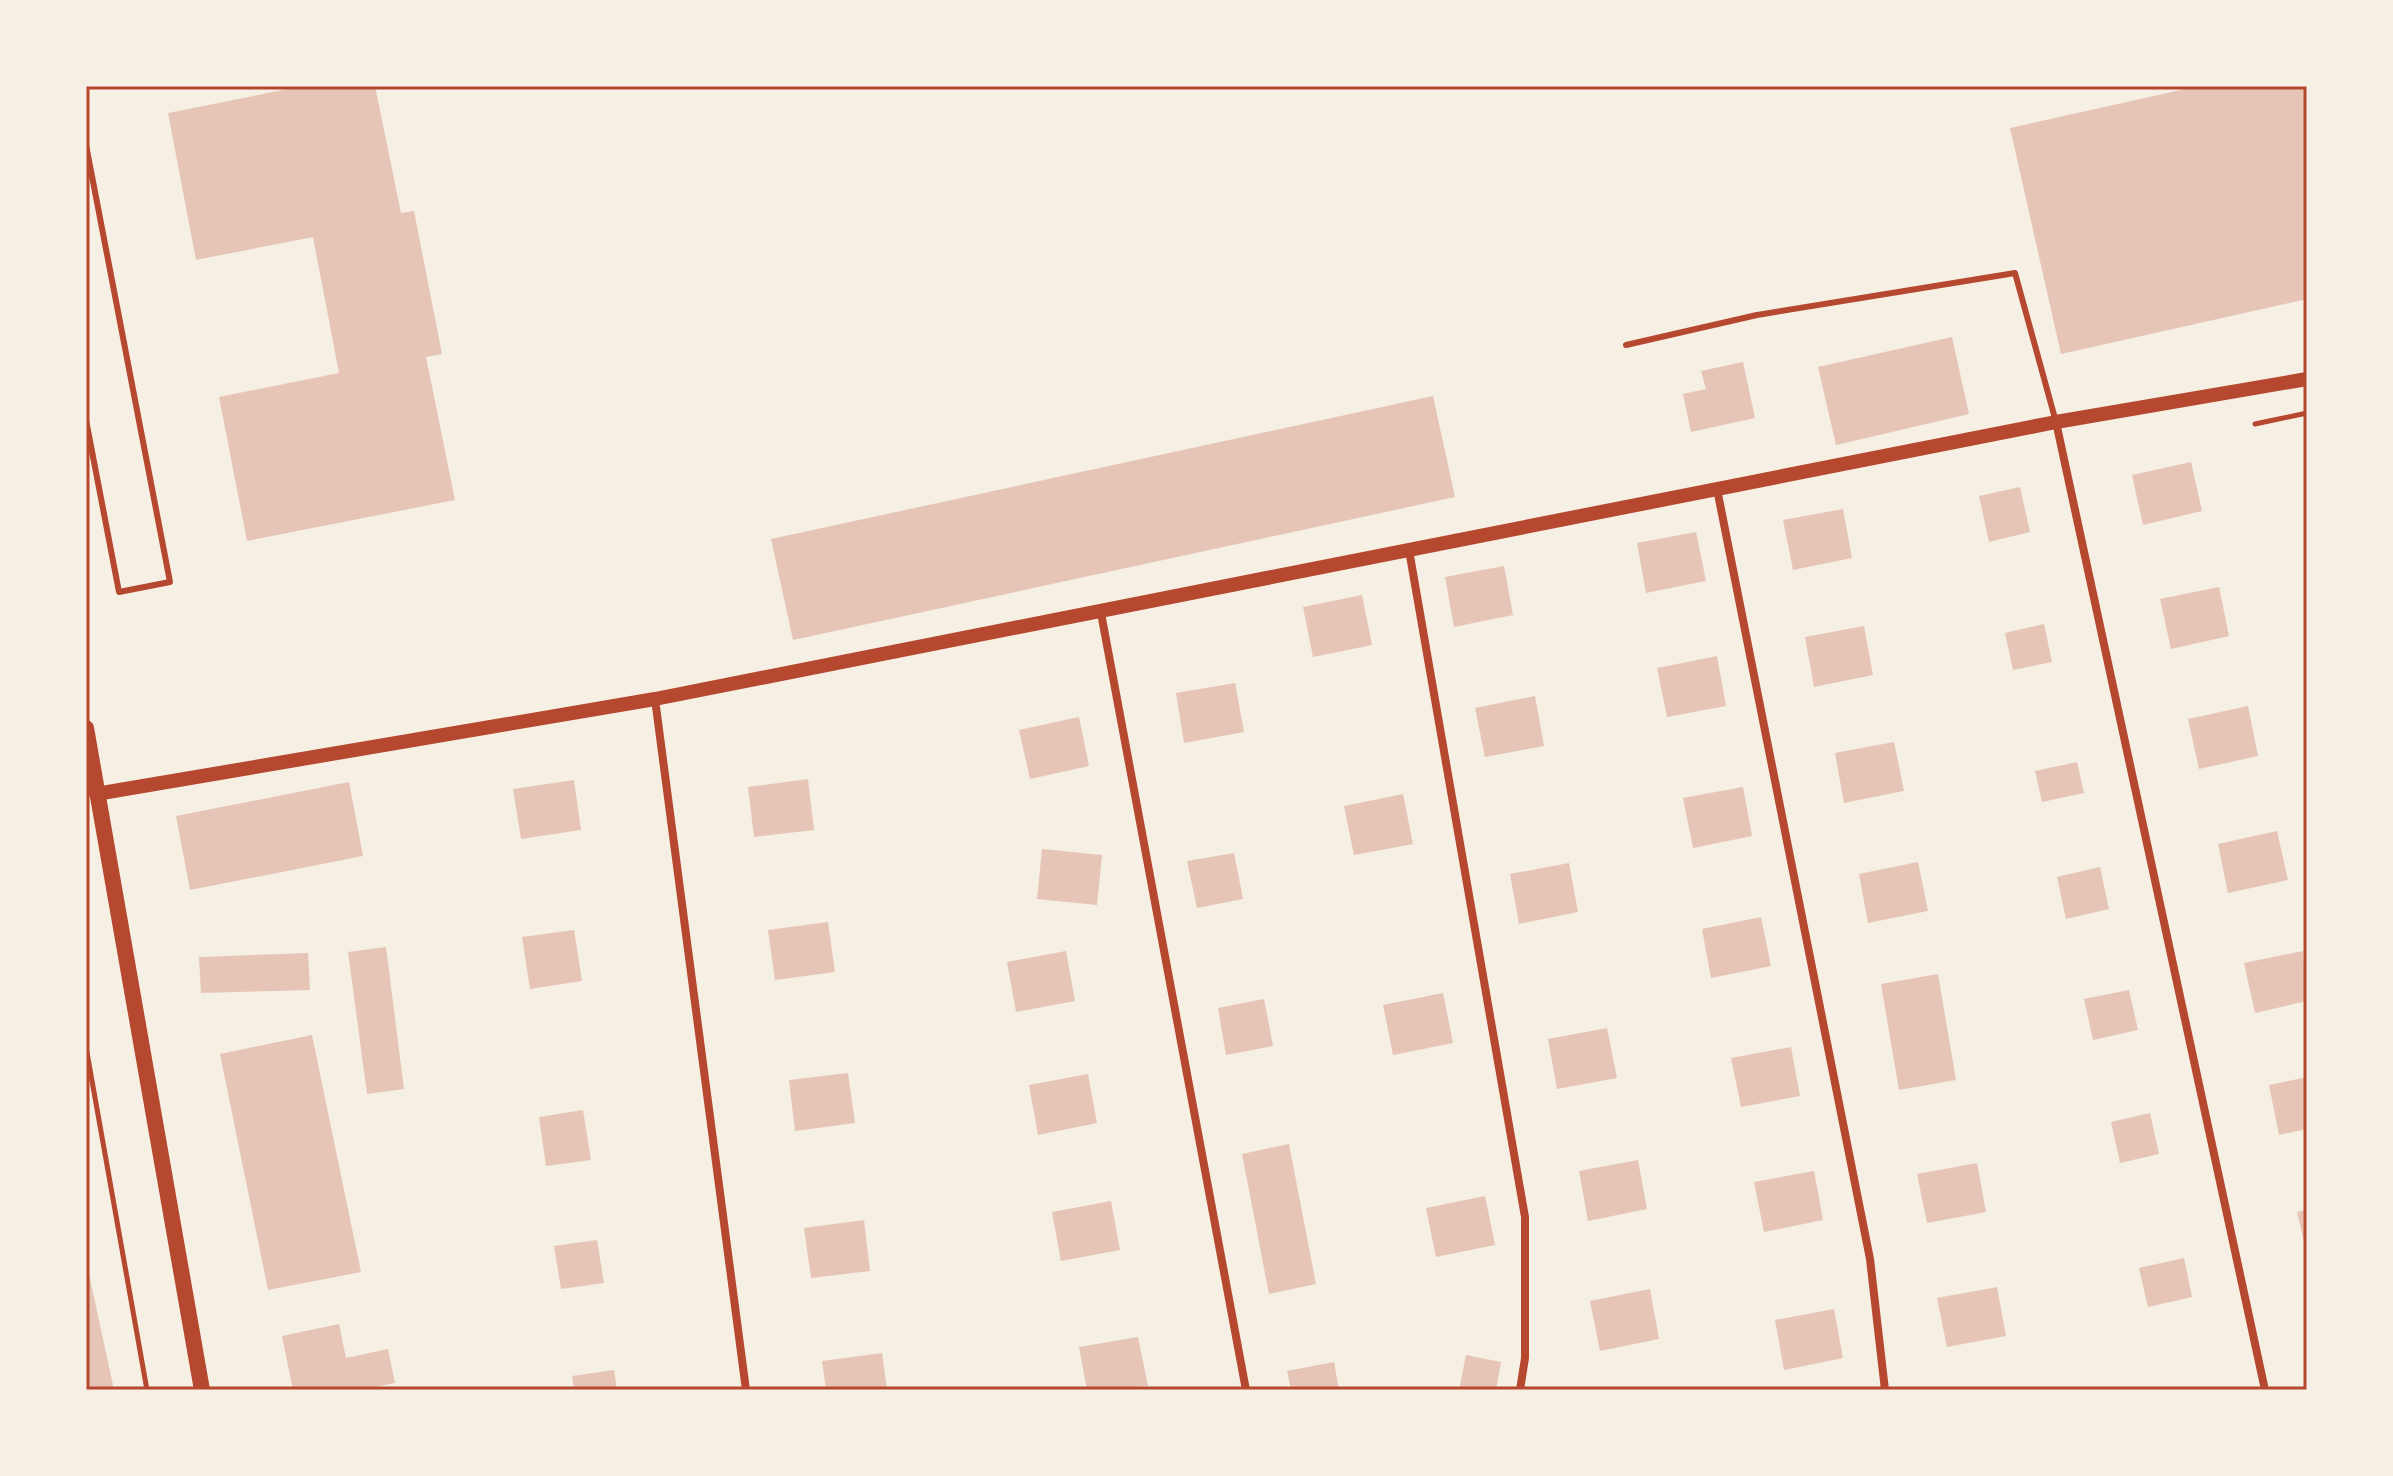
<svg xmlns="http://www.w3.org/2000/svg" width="2393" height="1476" font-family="'Sofia Sans Condensed',sans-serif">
	<rect width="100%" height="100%" fill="#f6efe4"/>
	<!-- building -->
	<g fill="#e6c5b7">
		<polygon points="303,86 375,86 401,213 414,211 442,354 426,357 455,500 247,541 219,397 339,373 313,237 196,260 168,113"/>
		<polygon points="2199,86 2307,86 2307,299 2061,354 2010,128"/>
		<polygon points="1952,337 1969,414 1836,445 1818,367"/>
		<polygon points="1743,362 1755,418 1691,432 1683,394 1706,389 1701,371"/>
		<polygon points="1433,396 1455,497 793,640 771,539"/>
		<polygon points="2191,462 2202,511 2143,525 2132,475"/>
		<polygon points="2020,487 2030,532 1989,542 1979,496"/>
		<polygon points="1843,509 1852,558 1793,570 1783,520"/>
		<polygon points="1696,532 1706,581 1646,593 1637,543"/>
		<polygon points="1504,566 1513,615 1454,627 1445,577"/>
		<polygon points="2219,587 2229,636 2171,649 2160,599"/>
		<polygon points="1362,595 1372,645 1313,657 1303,607"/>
		<polygon points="2044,624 2052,662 2013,670 2005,633"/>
		<polygon points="1864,626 1873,675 1814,687 1805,637"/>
		<polygon points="1717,656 1726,706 1667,717 1657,668"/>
		<polygon points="1235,683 1244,732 1184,743 1176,693"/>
		<polygon points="1535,696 1544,746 1485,757 1475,708"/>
		<polygon points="2248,706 2258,756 2199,769 2188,719"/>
		<polygon points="1079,717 1089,766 1030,779 1019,730"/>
		<polygon points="1894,742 1904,791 1844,803 1835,753"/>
		<polygon points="2077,762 2084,793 2042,802 2035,771"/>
		<polygon points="808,779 814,830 754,837 748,787"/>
		<polygon points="574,780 581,830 521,839 513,789"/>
		<polygon points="349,782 363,856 190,890 176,816"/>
		<polygon points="1743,787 1752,836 1693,848 1683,798"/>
		<polygon points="1403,794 1413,844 1354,855 1344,806"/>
		<polygon points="2277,831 2288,880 2228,893 2218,844"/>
		<polygon points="1042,849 1102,855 1097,905 1037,899"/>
		<polygon points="1234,853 1243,899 1197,908 1187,861"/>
		<polygon points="1918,862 1928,911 1868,923 1859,874"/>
		<polygon points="1569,863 1578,912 1519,924 1510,874"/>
		<polygon points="2100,867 2109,909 2066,919 2057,877"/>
		<polygon points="1761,917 1771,966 1711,978 1702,929"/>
		<polygon points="828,922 835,972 775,980 768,930"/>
		<polygon points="574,930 582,981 530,989 522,937"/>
		<polygon points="386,947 404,1089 367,1094 348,952"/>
		<polygon points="1066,951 1075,1001 1016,1012 1007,962"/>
		<polygon points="2303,951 2307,1001 2255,1013 2244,963"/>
		<polygon points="308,953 310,990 201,993 199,957"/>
		<polygon points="1938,974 1956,1080 1899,1090 1881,984"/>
		<polygon points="2129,990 2138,1030 2093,1040 2084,999"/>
		<polygon points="1443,993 1453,1043 1393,1055 1383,1005"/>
		<polygon points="1264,999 1273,1046 1226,1055 1218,1008"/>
		<polygon points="1607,1028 1617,1078 1557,1089 1548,1039"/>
		<polygon points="312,1035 361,1272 268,1290 220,1054"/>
		<polygon points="1791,1047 1800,1096 1741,1107 1731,1058"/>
		<polygon points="848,1073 855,1123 795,1131 789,1080"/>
		<polygon points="1088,1074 1097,1123 1038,1135 1029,1085"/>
		<polygon points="2307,1077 2307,1129 2279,1135 2269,1085"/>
		<polygon points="583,1110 591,1160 546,1166 539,1117"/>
		<polygon points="2150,1113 2159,1154 2120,1163 2111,1122"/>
		<polygon points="1289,1144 1316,1284 1269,1294 1242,1154"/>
		<polygon points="1638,1160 1647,1209 1588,1221 1579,1171"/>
		<polygon points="1977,1163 1986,1212 1927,1223 1917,1174"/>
		<polygon points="1814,1171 1823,1220 1764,1232 1754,1182"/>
		<polygon points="1485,1196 1495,1245 1436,1257 1426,1208"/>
		<polygon points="1111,1201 1120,1250 1061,1261 1052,1212"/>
		<polygon points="2307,1210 2307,1251 2306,1251 2297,1212"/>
		<polygon points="864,1220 870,1271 811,1278 804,1228"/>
		<polygon points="597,1240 604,1283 561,1289 554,1246"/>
		<polygon points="2184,1258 2192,1297 2148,1307 2139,1268"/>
		<polygon points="86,1265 87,1265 114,1390 86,1390"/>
		<polygon points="1997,1287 2006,1336 1947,1347 1937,1298"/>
		<polygon points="1650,1289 1659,1339 1600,1351 1590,1301"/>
		<polygon points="1834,1309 1843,1358 1784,1370 1775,1320"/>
		<polygon points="339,1324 346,1358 388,1349 395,1383 361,1390 293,1390 282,1336"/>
		<polygon points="1138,1337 1148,1386 1087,1390 1079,1347"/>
		<polygon points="882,1353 887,1390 826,1390 822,1361"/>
		<polygon points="1466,1355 1501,1362 1496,1390 1459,1390"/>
		<polygon points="1334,1362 1339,1390 1291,1390 1287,1371"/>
		<polygon points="614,1370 617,1390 574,1390 572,1376"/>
	</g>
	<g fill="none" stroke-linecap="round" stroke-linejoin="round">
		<!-- path -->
		<g stroke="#b5482f" stroke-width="5">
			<polyline points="2255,424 2307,413"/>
			<polyline points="86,1047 147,1390"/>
		</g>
		<!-- service -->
		<g stroke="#b5482f" stroke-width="6">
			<polyline points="86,145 170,582 119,592 86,420"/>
			<polyline points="1626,345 1757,315 2015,273 2056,422"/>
		</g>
		<!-- minor -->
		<g stroke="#b5482f" stroke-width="8">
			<polyline points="2056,422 2265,1390"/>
			<polyline points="1717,489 1870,1259 1885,1390"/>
			<polyline points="1409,550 1525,1217 1525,1358 1520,1390"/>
			<polyline points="1101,613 1246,1390"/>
			<polyline points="655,699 746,1390"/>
		</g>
		<!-- tertiary -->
		<polyline stroke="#b5482f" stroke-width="14" points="96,794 655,699 2056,422 2307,379"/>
		<!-- secondary -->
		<polyline stroke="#b5482f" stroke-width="16" points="86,728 202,1390"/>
	</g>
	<!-- border -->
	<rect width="2393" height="1476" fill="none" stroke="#f6efe4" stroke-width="176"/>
	<rect x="88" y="88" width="2217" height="1300" fill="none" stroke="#b5482f" stroke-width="3"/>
</svg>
